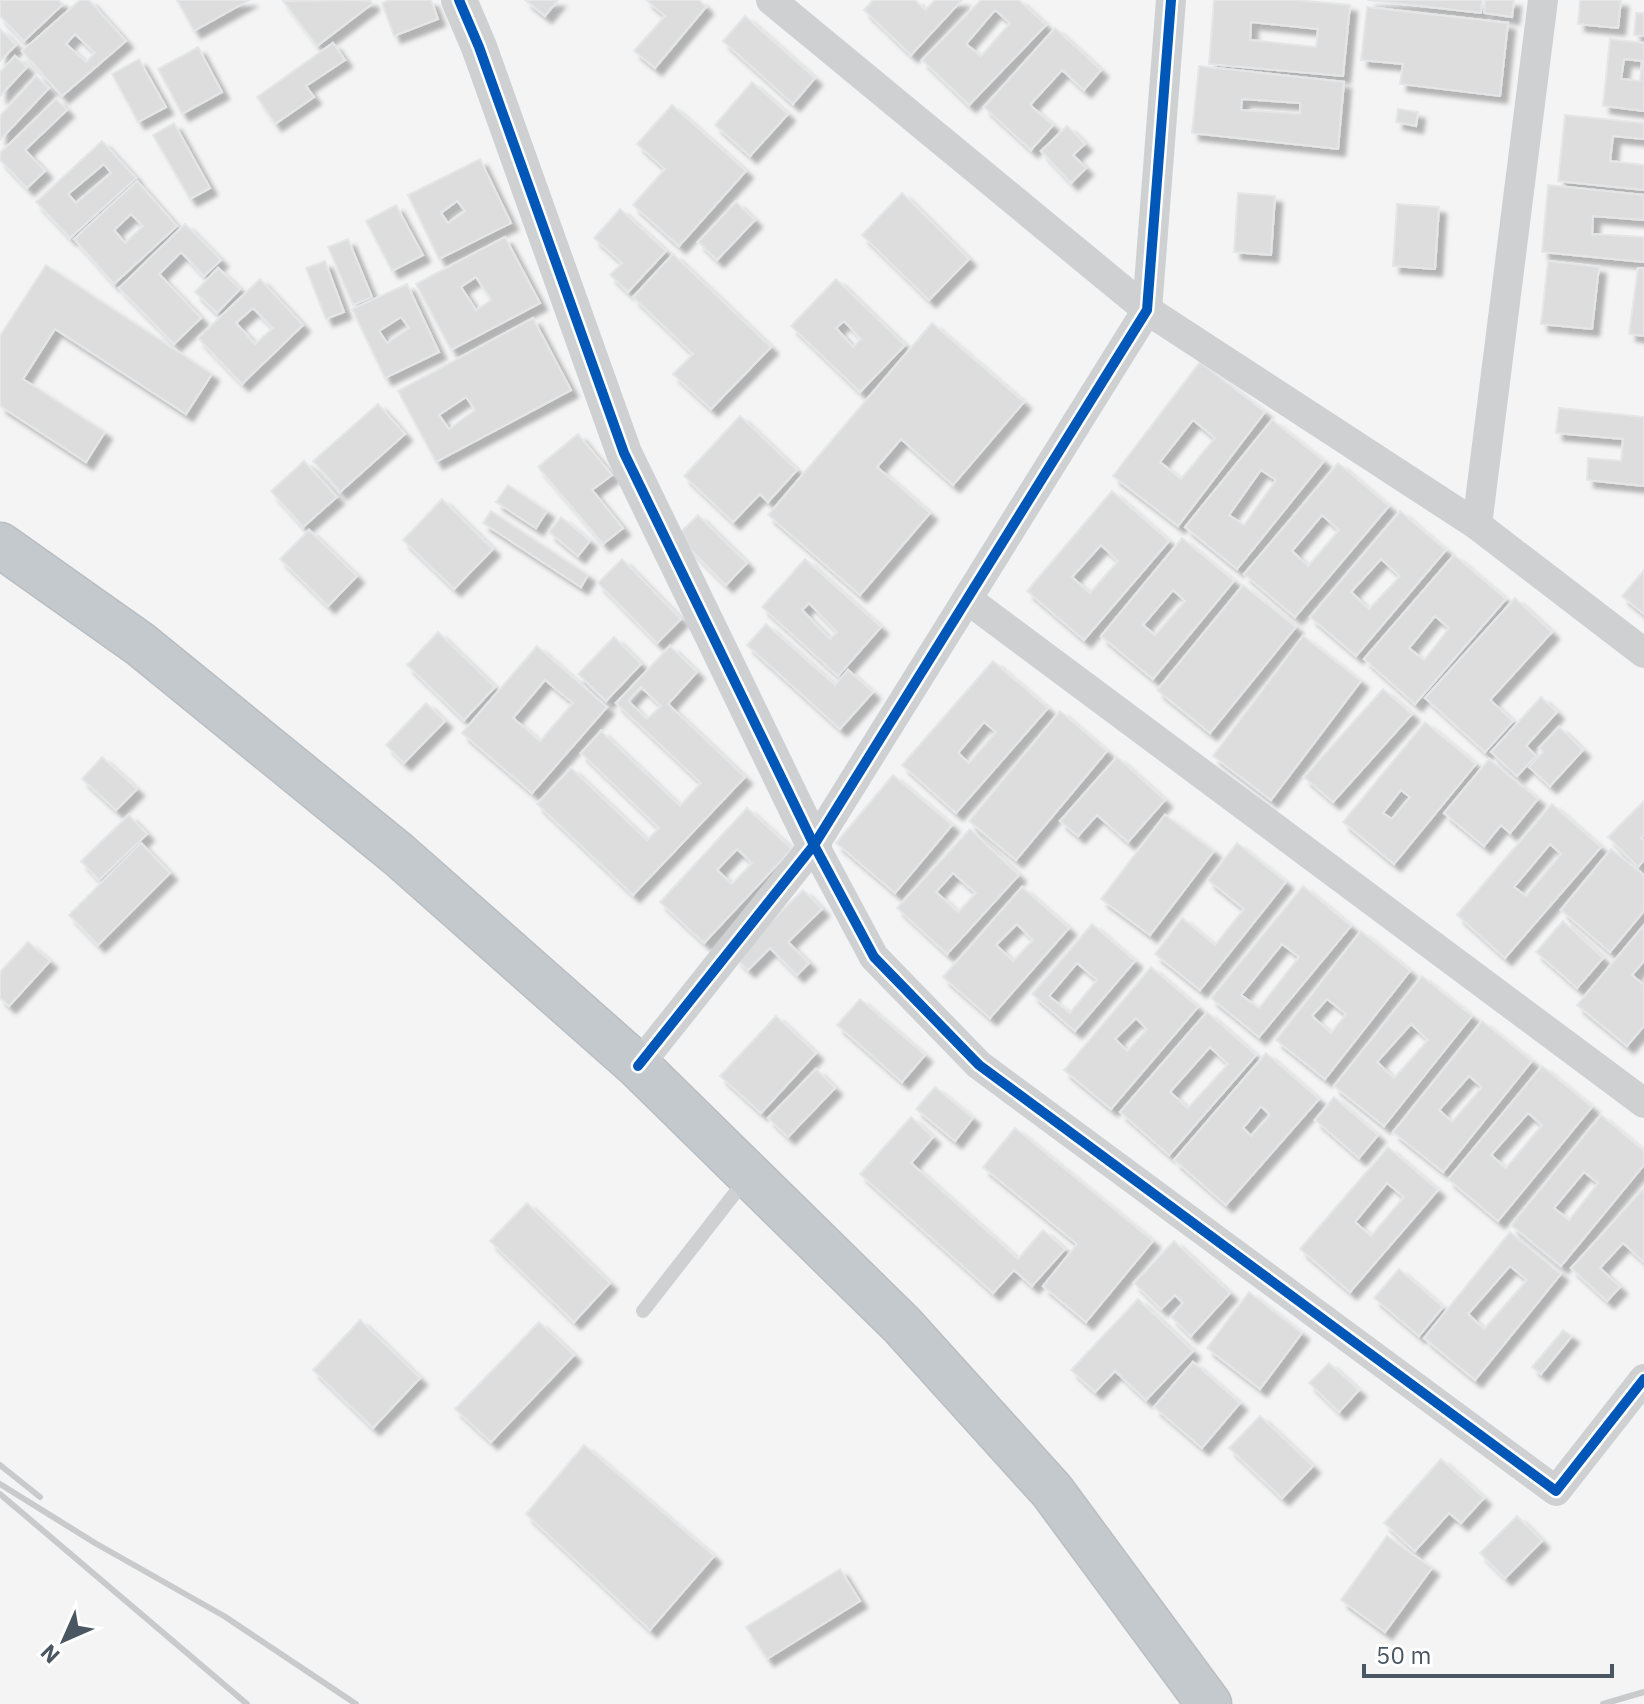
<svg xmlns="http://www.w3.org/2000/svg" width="1644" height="1704" font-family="'IBM Plex Sans',sans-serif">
	<defs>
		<filter id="shadow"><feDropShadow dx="7" dy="7" stdDeviation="2" flood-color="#0004"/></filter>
	</defs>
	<rect width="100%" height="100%" fill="#f4f4f4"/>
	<!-- building -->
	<g fill="#ddddde" stroke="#e5e6e7" stroke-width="2" fill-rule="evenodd" filter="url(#shadow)">
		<polygon points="0,0 58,0 63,4 24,41 0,16"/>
		<path d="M80 0H89L126 41 62 96 22 51ZM75 34 95 53 86 62 66 44Z"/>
		<polygon points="177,0 249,0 194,31"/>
		<polygon points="370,0 372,4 317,46 283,1"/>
		<polygon points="390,0 431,0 438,19 394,36 382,3"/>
		<polygon points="525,0 558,0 545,16"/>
		<polygon points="646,0 699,0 706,7 655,68 634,51 665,16"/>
		<polygon points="873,0 915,0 925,10 935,0 962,0 911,55 864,10"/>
		<path d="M981 0H1019L1046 25 969 105 922 60ZM995 10 1010 23 981 56 966 44Z"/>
		<path d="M1214 0H1296L1350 5 1343 76 1209 64ZM1251 22 1318 29 1316 47 1250 40Z"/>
		<polygon points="1367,0 1482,0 1481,13"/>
		<polygon points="1485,0 1514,0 1512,17 1484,13"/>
		<polygon points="1580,0 1621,0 1618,28 1578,24"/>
		<polygon points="1367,7 1508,23 1500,96 1400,84 1403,64 1361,60"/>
		<polygon points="1636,13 1644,13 1644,36 1634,35"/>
		<polygon points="745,16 815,78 793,104 723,41"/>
		<polygon points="1055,28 1101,70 1084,90 1062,70 1030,105 1053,125 1031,150 984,107"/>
		<polygon points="0,29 16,45 0,61"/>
		<path d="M1610 39 1644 43V111L1603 106ZM1624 59 1642 61 1640 81 1621 79Z"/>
		<polygon points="333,43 345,60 306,86 314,97 275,124 257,97"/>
		<polygon points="198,47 222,92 182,114 158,69"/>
		<polygon points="15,56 27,67 0,96 0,72"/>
		<polygon points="139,59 166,107 138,122 112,74"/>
		<path d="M1199 66 1344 82 1338 149 1192 133ZM1242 99 1300 103V114L1241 110Z"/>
		<polygon points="36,76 49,88 0,140 0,116"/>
		<polygon points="752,82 788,114 750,156 715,125"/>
		<polygon points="56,99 67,110 25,150 45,171 27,188 0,160 0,153"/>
		<polygon points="672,105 746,171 679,246 633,205 665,169 637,144"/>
		<polygon points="1398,109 1418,112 1416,126 1396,122"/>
		<polygon points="1565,115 1644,123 1644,139 1613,136 1610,161 1644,165 1644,190 1558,181"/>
		<polygon points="174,123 210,188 190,199 153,135"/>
		<polygon points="1067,126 1085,144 1073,155 1086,168 1071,183 1041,151"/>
		<path d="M102 141 136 178 70 238 36 202ZM104 164 111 173 76 203 68 194Z"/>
		<path d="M480 159 511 223 439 259 408 195ZM457 201 465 211 448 223 441 213Z"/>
		<path d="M137 181 177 226 114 284 74 239ZM131 214 143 226 125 243 114 230Z"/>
		<polygon points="1548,185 1644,195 1644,220 1593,216 1592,234 1644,237 1644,262 1542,252"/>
		<polygon points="902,193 969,259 929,300 862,235"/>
		<polygon points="1238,193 1275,196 1271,255 1234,252"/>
		<polygon points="736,202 755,220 717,260 698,242"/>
		<polygon points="1397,204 1439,207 1435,269 1393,266"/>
		<polygon points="396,205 423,255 392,271 366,221"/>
		<polygon points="620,209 666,251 628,292 610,275 622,263 594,238"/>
		<polygon points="185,224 221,260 204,276 181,252 159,274 201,318 174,344 119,288"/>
		<path d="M505 237 540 303 451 350 416 284ZM476 277 491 300 476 310 461 287Z"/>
		<polygon points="348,239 372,297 353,305 328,247"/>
		<polygon points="673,254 771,347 711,409 673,374 693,354 633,297"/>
		<polygon points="325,261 344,312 326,319 306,268"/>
		<polygon points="1548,261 1599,267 1592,329 1541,324"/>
		<polygon points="46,265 212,374 186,414 55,329 23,379 105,432 86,462 0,406 0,336"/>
		<polygon points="218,268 240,289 217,313 195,292"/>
		<polygon points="1638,268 1644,268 1644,336 1629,334"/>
		<path d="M260 279 303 325 242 384 198 338ZM253 308 273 328 255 344 236 323Z"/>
		<path d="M836 279 905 345 860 392 791 326ZM844 321 861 339 853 347 836 328Z"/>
		<path d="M407 284 439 352 385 378 352 309ZM401 317 409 328 387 343 379 331Z"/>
		<path d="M533 318 571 390 436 462 398 391ZM466 397 475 410 449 429 439 415Z"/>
		<polygon points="932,323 1024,402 953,485 901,439 877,467 930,513 860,595 768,515"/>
		<path d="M1200 362 1265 412 1178 526 1113 476ZM1193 420 1215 438 1181 479 1160 462Z"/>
		<polygon points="378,404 405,434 340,492 313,461"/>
		<polygon points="1559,408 1644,417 1644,486 1587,480 1588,458 1621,461 1623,439 1556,433"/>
		<polygon points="740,416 797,470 768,502 760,494 733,522 684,476"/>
		<path d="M1272 420 1324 461 1237 569 1185 527ZM1261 470 1276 480 1244 525 1229 515Z"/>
		<polygon points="578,434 612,475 592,490 623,528 603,544 538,467"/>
		<polygon points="304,461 337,497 303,527 271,491"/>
		<path d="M1338 463 1389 506 1295 617 1244 574ZM1322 515 1339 530 1308 566 1292 551Z"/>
		<polygon points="508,485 547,511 536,528 496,502"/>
		<path d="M1112 491 1169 541 1084 640 1027 591ZM1101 545 1118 561 1090 593 1072 577Z"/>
		<polygon points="442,499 493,549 454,589 403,540"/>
		<polygon points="491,511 588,575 581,587 483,523"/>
		<path d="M1400 511 1446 550 1356 656 1310 617ZM1381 559 1400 576 1369 609 1351 592Z"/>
		<polygon points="698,515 747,563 726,585 677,536"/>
		<polygon points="561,517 590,541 578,556 549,532"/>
		<polygon points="309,530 357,576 328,606 280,559"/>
		<path d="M1182 538 1234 581 1153 679 1101 636ZM1173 590 1185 601 1155 635 1143 625Z"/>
		<path d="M1454 555 1506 599 1415 704 1364 659ZM1435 616 1449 628 1424 660 1409 648Z"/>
		<polygon points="622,559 681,619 657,643 598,583"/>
		<path d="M805 559 881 627 838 676 762 607ZM809 603 837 632 830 639 802 610Z"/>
		<polygon points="1644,570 1644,614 1622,596"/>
		<polygon points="1243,585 1296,627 1210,733 1157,690"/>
		<polygon points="1515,598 1552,632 1490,700 1513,721 1485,752 1425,698"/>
		<polygon points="766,624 835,685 848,670 873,692 840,729 747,645"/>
		<polygon points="438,632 495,687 464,720 407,665"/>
		<polygon points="1303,636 1361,681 1271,800 1213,756"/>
		<polygon points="614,637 641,664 606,701 578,674"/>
		<path d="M537 646 607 707 532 793 462 733ZM545 680 573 703 540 741 513 718Z"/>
		<path d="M670 646 697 672 668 704 745 777 633 895 537 804 571 768 647 840 659 828 581 753 601 731 680 806 701 783 616 703ZM641 687 661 706 647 719 628 701Z"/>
		<path d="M993 661 1048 708 956 813 902 765ZM984 722 996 732 969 763 958 753Z"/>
		<polygon points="1383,689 1412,714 1333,802 1304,777"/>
		<polygon points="1541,697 1557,712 1526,746 1536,756 1517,776 1491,752"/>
		<polygon points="426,703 445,721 404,763 386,745"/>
		<polygon points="1060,711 1107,751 1016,860 969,821"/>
		<path d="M1425 722 1476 764 1394 864 1343 822ZM1401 790 1410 797 1392 819 1383 813Z"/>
		<polygon points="1559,727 1583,750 1550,786 1529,767 1543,752 1539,748"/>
		<polygon points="102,757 137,789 116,810 82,779"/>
		<polygon points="1117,757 1165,800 1128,842 1097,815 1078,836 1060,821"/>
		<polygon points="1489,759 1538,799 1510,833 1501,825 1484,846 1444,813"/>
		<polygon points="893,775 952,825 895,893 836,843"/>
		<polygon points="1644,801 1644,835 1641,838 1644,840 1644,860 1638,867 1608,837"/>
		<path d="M1552 804 1601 847 1505 958 1457 915ZM1550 844 1561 854 1526 896 1514 887Z"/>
		<path d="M747 808 792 849 704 943 660 902ZM737 849 752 863 732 884 717 870Z"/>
		<polygon points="129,815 147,834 99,880 81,861"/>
		<polygon points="1165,815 1214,851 1150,935 1101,899"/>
		<path d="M970 829 1019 875 947 954 897 908ZM953 873 976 893 958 912 936 892Z"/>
		<polygon points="141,843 170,873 98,945 69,915"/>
		<polygon points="1237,843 1286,882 1200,990 1155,954 1182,918 1215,945 1244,909 1208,880"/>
		<polygon points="1611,849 1644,875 1644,911 1610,952 1561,910"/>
		<path d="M1303 886 1351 926 1259 1037 1211 998ZM1282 944 1299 957 1259 1008 1241 995Z"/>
		<path d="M1022 887 1069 928 990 1018 943 977ZM1017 924 1033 940 1013 961 996 945Z"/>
		<polygon points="803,890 822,909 788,942 809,963 797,975 770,948 748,970 735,957"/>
		<polygon points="1563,921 1603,958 1577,988 1536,952"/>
		<path d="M1092 924 1135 961 1075 1031 1032 994ZM1077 963 1097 980 1070 1013 1049 996Z"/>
		<polygon points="1644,925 1644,961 1632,975 1644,985 1644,1026 1627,1046 1577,1005"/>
		<path d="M1361 931 1410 971 1325 1079 1276 1040ZM1327 999 1346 1014 1331 1033 1312 1016Z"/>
		<polygon points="28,942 50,961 9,1006 0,998 0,972"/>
		<path d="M1151 967 1198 1007 1111 1109 1064 1070ZM1136 1018 1147 1029 1127 1051 1115 1039Z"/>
		<path d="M1422 976 1472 1016 1384 1126 1334 1086ZM1411 1024 1428 1040 1394 1078 1377 1062Z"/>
		<polygon points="860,999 925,1055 902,1082 837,1025"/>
		<path d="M1207 1012 1256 1055 1169 1155 1120 1112ZM1210 1047 1228 1064 1188 1108 1170 1092Z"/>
		<polygon points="776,1016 816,1053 761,1113 720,1076"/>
		<path d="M1482 1021 1532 1061 1443 1172 1393 1132ZM1469 1076 1482 1087 1452 1122 1439 1110Z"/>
		<path d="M1266 1053 1319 1099 1226 1205 1174 1160ZM1261 1106 1270 1115 1251 1136 1243 1128Z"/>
		<path d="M1542 1066 1592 1107 1498 1221 1448 1179ZM1528 1113 1542 1125 1506 1168 1491 1155Z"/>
		<polygon points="816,1069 835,1088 788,1137 768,1118"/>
		<polygon points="935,1087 973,1118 955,1141 916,1109"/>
		<polygon points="1334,1097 1378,1135 1359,1158 1315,1120"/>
		<path d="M1601 1115 1644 1151V1165L1561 1266 1511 1225ZM1584 1172 1598 1183 1569 1220 1554 1208Z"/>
		<polygon points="911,1117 933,1137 911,1163 1018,1259 1043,1230 1065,1249 1032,1286 1014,1270 993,1293 860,1174"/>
		<polygon points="1015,1128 1153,1241 1086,1322 1043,1286 1077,1244 983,1167"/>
		<path d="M1388 1147 1438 1190 1350 1292 1300 1249ZM1387 1183 1404 1197 1371 1236 1355 1222Z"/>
		<polygon points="1644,1188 1644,1262 1623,1243 1600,1268 1620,1287 1607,1301 1571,1268"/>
		<polygon points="527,1203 610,1283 574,1322 490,1241"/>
		<path d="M1510 1232 1561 1274 1475 1380 1424 1338ZM1510 1266 1527 1280 1484 1329 1468 1314Z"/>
		<polygon points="1174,1241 1230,1293 1191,1336 1171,1317 1183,1303 1175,1295 1161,1309 1134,1283"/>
		<polygon points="1399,1269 1443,1307 1419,1336 1374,1298"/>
		<polygon points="1249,1292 1302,1333 1260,1389 1207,1348"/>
		<polygon points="1138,1299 1193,1351 1146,1400 1115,1371 1095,1392 1071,1370"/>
		<polygon points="360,1320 420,1378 373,1428 313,1370"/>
		<polygon points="539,1322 574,1355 491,1442 455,1409"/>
		<polygon points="1563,1330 1572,1336 1541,1374 1532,1367"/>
		<polygon points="1193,1362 1240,1403 1202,1448 1154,1407"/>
		<polygon points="1329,1363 1359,1390 1339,1412 1309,1383"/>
		<polygon points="1260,1416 1313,1466 1282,1498 1229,1448"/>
		<polygon points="584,1445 714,1556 650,1630 526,1514"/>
		<polygon points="1441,1459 1484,1498 1461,1523 1449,1513 1415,1551 1384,1523"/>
		<polygon points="1517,1516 1542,1541 1505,1578 1480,1553"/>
		<polygon points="1387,1536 1432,1568 1385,1632 1341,1600"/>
		<polygon points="840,1569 860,1601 767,1659 746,1627"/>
	</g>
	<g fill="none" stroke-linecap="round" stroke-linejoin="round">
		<!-- trunk casing -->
		<g stroke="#b9bec3" stroke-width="47">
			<polyline id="trunk" points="0,545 140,644 398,854 638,1066 902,1325 1052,1491 1209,1704"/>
		</g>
		<!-- service -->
		<polyline stroke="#ced0d2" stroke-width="14" points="643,1311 746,1179"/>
		<!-- minor -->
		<g stroke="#ced0d2" stroke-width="30">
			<polyline points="771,0 1147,310 1477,525 1644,653"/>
			<polyline points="1477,525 1543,0"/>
			<polyline points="967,599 1644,1103"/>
			<polyline points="814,845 874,957 979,1065 1556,1491 1644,1379"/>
			<polyline points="638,1066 814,845 1147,310 1171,0"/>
		</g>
		<!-- tertiary -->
		<polyline stroke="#ced0d2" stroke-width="36" points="459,0 479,47 624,453 814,845"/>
		<!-- trunk -->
		<use href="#trunk" stroke="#c4c9cd" stroke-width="44"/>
		<!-- rail -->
		<g stroke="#c9cacc" stroke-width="6">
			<polyline points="0,1465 40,1497"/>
			<polyline points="0,1484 95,1543 224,1616 356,1704"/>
			<polyline points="0,1494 247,1704"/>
			<polyline points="1603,1704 1644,1692"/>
		</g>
		<!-- cycleway casing -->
		<g stroke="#fff" stroke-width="15">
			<g id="cycleway">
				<polyline points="459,0 479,47 624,453 814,845 874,957 979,1065 1556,1491 1644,1379"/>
				<polyline points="638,1066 814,845 1147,310 1171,0"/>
			</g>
		</g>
		<!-- cycleway -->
		<use href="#cycleway" stroke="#0057b8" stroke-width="10"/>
	</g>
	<!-- north arrow -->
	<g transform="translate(64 1640) rotate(225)" stroke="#ffffff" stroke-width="6" paint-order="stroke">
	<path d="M0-6L14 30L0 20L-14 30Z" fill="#4a5661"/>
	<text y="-12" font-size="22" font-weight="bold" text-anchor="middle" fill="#4a5661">N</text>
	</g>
	<!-- scale -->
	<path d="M1364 1664v12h248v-12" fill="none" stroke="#4a5661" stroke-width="4"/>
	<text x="1376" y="1664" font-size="24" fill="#4a5661" stroke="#ffffff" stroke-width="6" paint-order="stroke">50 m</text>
</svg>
